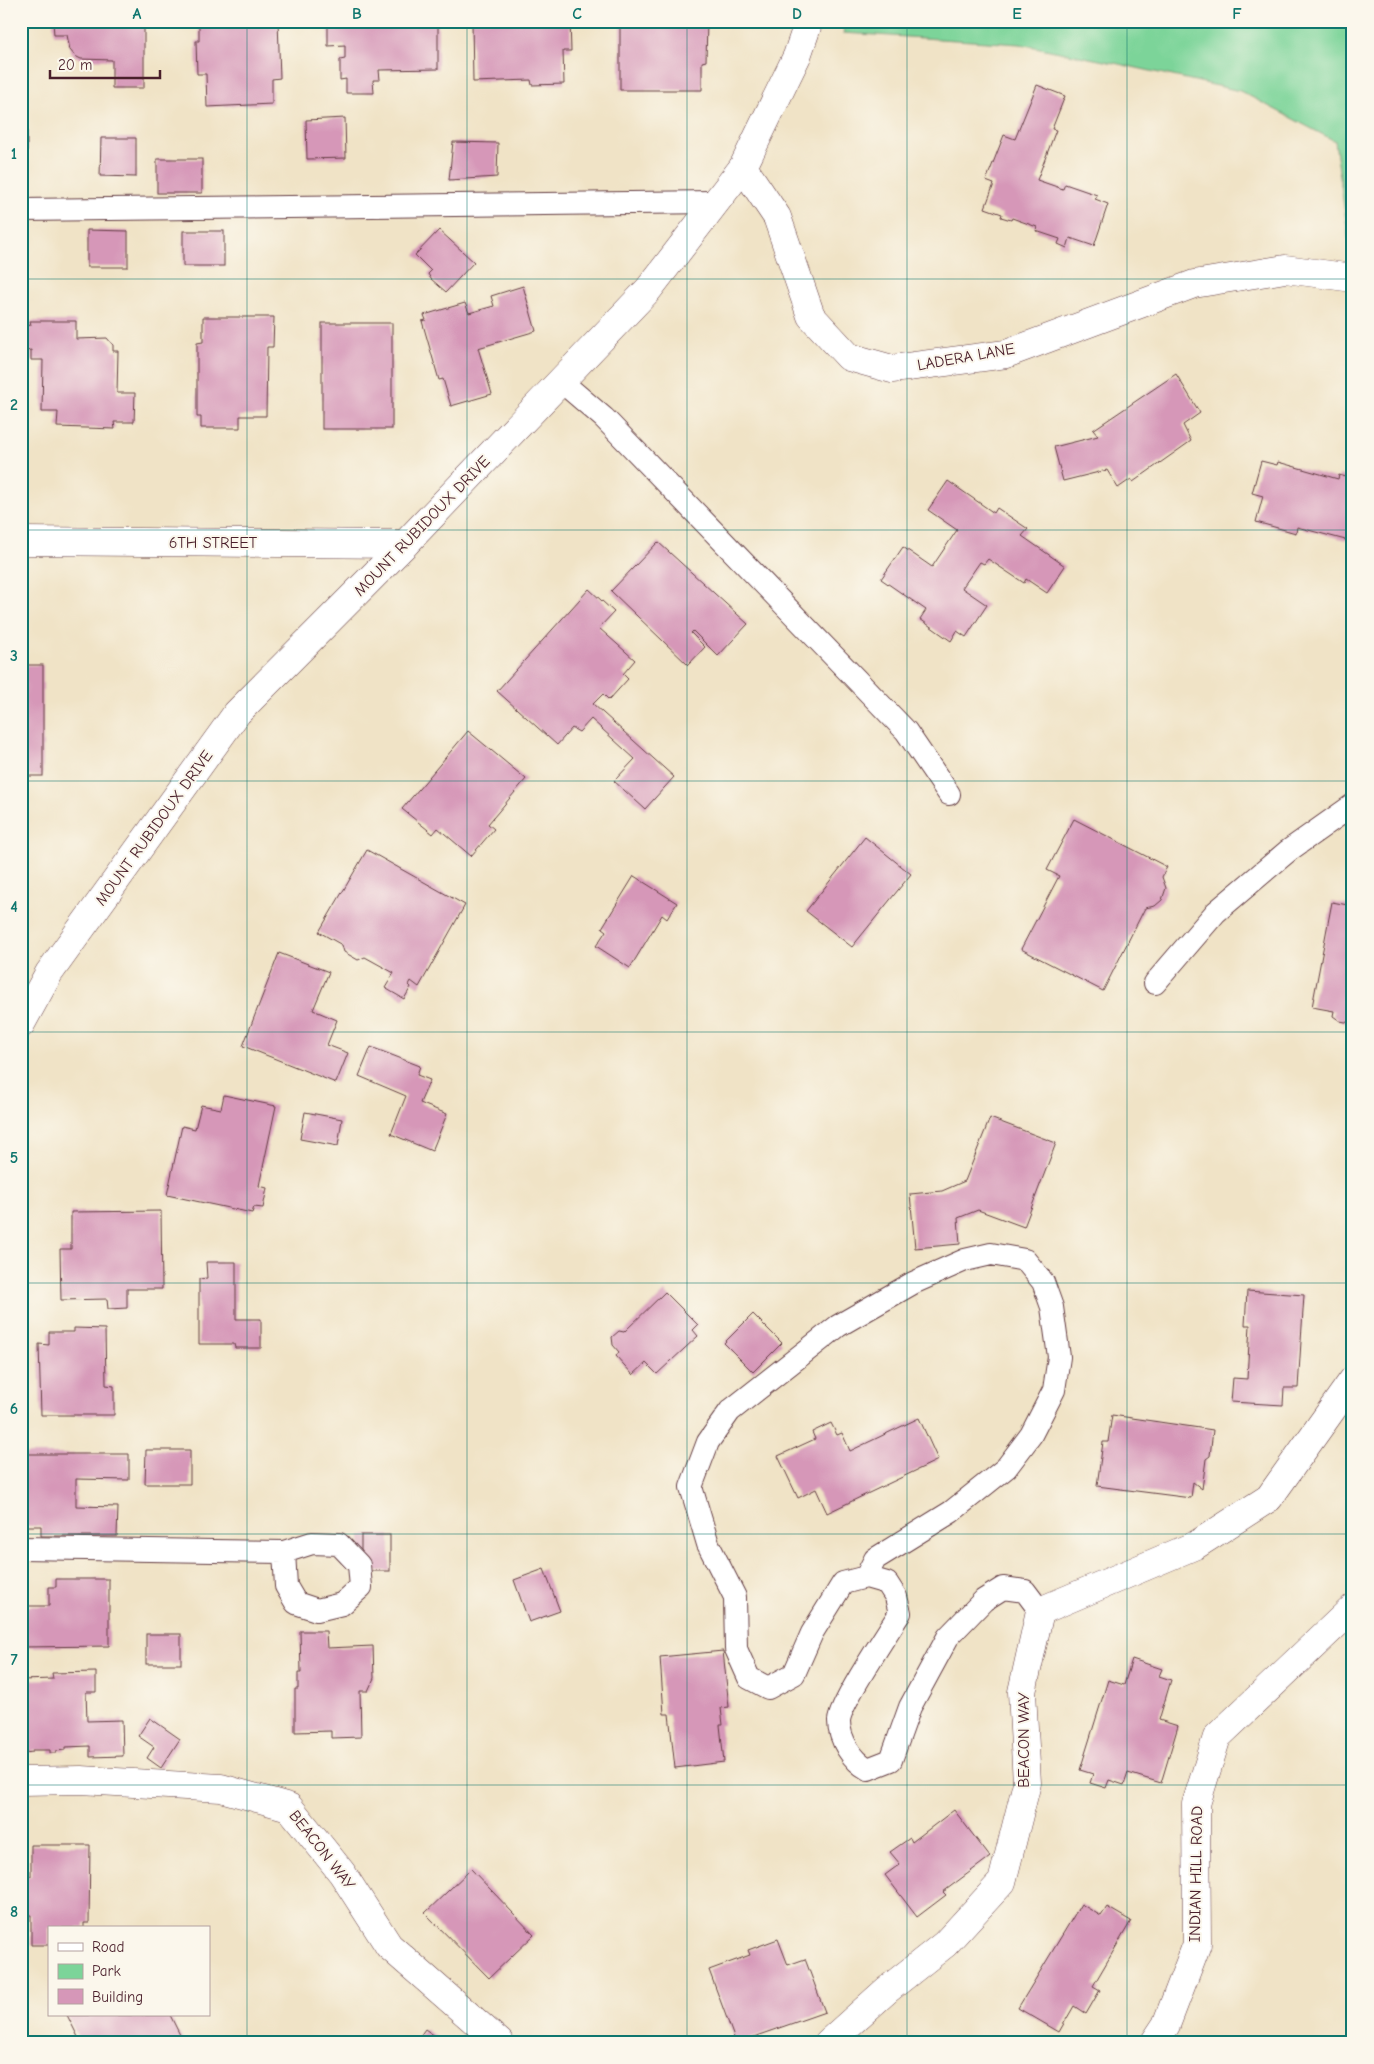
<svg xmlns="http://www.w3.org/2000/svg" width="1374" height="2064" font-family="'Comic Neue',sans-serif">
	<rect width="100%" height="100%" fill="#fbf7ec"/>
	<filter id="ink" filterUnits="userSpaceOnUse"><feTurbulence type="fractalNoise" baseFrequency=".02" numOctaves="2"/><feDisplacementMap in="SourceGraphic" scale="10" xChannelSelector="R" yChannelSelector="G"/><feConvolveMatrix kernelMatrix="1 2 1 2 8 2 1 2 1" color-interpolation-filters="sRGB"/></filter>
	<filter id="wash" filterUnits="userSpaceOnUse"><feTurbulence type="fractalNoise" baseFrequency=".0096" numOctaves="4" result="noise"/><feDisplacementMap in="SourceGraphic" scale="20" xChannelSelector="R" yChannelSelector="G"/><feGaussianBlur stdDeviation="1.12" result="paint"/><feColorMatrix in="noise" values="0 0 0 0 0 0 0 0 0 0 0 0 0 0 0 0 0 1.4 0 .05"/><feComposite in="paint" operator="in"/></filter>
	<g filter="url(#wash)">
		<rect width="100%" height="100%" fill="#f0e3c6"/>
		<!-- green -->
		<polygon fill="#7cd499" stroke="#637a62" points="845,21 1353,21 1353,244 1349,243 1335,141 1240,91 1119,64 1020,44 843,33"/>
		<g id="blocks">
			<!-- building -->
			<g fill="#d697b8">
				<polygon points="53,21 144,21 144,88 112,88 112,60 81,59 75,56 70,50 67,35 54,35"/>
				<polygon points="199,21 278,21 280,78 272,79 272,104 207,107 206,74 197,74 196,41 199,41"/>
				<polygon points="328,21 438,21 438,69 379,70 380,80 373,80 374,93 346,93 346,79 340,80 340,60 345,59 345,45 328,46"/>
				<polygon points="472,21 570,21 571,51 563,51 564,84 532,85 531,80 473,82"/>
				<polygon points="620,21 707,21 706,61 702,62 702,90 620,90"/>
				<polygon points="1037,85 1065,96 1052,129 1056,130 1037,180 1063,189 1065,184 1097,195 1095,199 1108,204 1094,246 1070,238 1067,248 1058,244 1060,239 1036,231 1037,227 1012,218 1011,220 1001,217 1002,214 985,208 994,184 986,181 1004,135 1015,139"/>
				<polygon points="345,118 346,158 307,159 306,120"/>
				<rect x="21" y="130" width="6" height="48"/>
				<polygon points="101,138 136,138 136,177 100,176"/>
				<polygon points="453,142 498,143 497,177 449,180"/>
				<rect x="157" y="159" width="45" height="34"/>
				<polygon points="87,230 128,231 128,267 87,267"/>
				<polygon points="439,230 474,262 446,292 431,279 428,274 431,271 415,255"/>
				<rect x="183" y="231" width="41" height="35"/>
				<polygon points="523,286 536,331 478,348 492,394 451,406 443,379 439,380 422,321 426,320 424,315 465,303 469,313 494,306 491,296"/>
				<polygon points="203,317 274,317 273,347 267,347 266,416 240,416 240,428 201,428 201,417 197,417 197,343 203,342"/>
				<polygon points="30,321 76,321 76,339 107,338 113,345 113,351 118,351 117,393 135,393 134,422 114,422 115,429 57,427 58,412 42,412 43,360 31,360 31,350 21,352 21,327 31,325"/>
				<rect x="322" y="323" width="70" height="106"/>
				<polygon points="1176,374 1200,413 1183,425 1191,441 1133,482 1131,479 1118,488 1107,470 1063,481 1054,447 1098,436 1093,430"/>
				<polygon points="1261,461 1277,465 1278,462 1338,479 1339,475 1353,479 1353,542 1297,527 1296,533 1256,522 1263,496 1252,493"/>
				<polygon points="948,481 994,513 997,508 1028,529 1022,536 1065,566 1047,593 1026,579 1024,583 988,559 984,564 980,562 962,588 987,605 966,637 957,631 951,641 920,619 926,610 881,579 903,547 932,567 957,530 928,510"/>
				<polygon points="658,542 748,624 718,656 693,631 691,633 705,647 688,665 611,591"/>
				<polygon points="589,589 614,612 599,628 635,660 623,674 628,679 609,700 603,694 593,704 674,777 645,809 614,781 635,759 591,719 579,732 572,728 557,745 497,691"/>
				<rect x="21" y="665" width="22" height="111"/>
				<polygon points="468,731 526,779 488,824 494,829 471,856 438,828 433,834 402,809"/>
				<polygon points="1074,819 1167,867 1162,877 1166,888 1162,900 1155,906 1145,908 1103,991 1021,949 1059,876 1047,870"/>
				<polygon points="865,837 911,874 852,947 806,911"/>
				<polygon points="367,850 465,905 419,987 411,981 409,985 411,987 404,999 385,988 394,973 365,957 358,960 344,952 342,945 319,932"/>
				<polygon points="634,876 677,903 667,919 662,915 630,968 596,946 606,931 602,928"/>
				<polygon points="1332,902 1353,906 1351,1023 1340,1021 1333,1016 1334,1011 1312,1007"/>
				<polygon points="279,953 329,972 313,1010 337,1020 327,1045 348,1053 336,1083 243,1046"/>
				<polygon points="371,1047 420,1066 417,1075 430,1080 420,1103 447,1114 432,1151 391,1134 406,1096 359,1076"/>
				<polygon points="224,1095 276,1106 259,1186 267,1188 263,1208 254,1207 252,1213 167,1195 182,1126 195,1129 201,1105 221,1109"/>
				<polygon points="305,1112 342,1119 338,1146 300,1139"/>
				<polygon points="990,1118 1056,1143 1024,1227 978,1210 958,1218 960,1244 915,1248 910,1194 942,1191 965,1181"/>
				<polygon points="161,1211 162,1289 127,1289 127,1308 108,1309 107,1299 61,1300 60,1249 71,1249 71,1212"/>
				<polygon points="206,1262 236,1262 236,1319 261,1319 261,1348 235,1348 234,1344 199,1344 199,1279 207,1278"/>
				<polygon points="1247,1291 1304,1295 1298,1388 1284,1388 1283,1405 1231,1402 1233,1378 1247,1379 1250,1325 1245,1325"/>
				<polygon points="665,1292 698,1325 693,1330 698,1336 657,1374 646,1363 633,1375 616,1356 619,1352 613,1345 612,1337 619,1331 624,1332"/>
				<polygon points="753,1314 782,1343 753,1372 724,1343"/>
				<polygon points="74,1328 105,1329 106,1385 114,1386 114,1415 41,1415 39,1344 49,1345 49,1332 74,1332"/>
				<polygon points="1112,1415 1213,1430 1210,1456 1206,1459 1202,1489 1193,1482 1191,1498 1097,1486 1103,1442 1108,1442"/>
				<polygon points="919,1418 938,1460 827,1513 816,1489 798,1498 778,1456 815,1439 812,1432 831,1423 837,1435 842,1433 850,1451"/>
				<polygon points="146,1450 190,1450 190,1484 145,1484"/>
				<polygon points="21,1454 129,1454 129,1480 76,1479 76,1506 118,1507 117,1536 41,1536 41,1526 23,1526"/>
				<rect x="361" y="1535" width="29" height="36"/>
				<polygon points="544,1569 560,1611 529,1622 514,1580"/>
				<polygon points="56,1579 109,1579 109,1646 21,1647 21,1606 49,1606 49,1587 56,1587"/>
				<polygon points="300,1631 326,1631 327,1648 373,1646 374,1678 368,1691 360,1691 361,1737 331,1738 331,1731 295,1732 295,1689 298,1689 298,1673 301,1673"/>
				<rect x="146" y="1634" width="35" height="30"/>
				<polygon points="723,1651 729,1707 721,1708 723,1725 720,1725 724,1762 675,1768 669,1714 664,1714 660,1657"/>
				<polygon points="1132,1659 1162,1669 1159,1676 1171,1680 1159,1720 1178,1726 1161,1783 1128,1773 1124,1785 1109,1780 1106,1788 1090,1783 1093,1774 1080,1770 1108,1680 1124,1685"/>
				<polygon points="96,1672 96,1692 86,1692 87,1721 122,1720 123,1756 90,1757 90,1746 65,1747 65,1750 56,1751 56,1753 50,1753 50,1750 33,1750 33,1752 24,1753 21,1750 21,1680 53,1679 52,1673"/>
				<polygon points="150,1718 180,1739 161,1768 147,1758 154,1747 138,1736"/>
				<polygon points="954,1810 990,1857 943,1892 946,1895 917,1917 885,1875 900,1864 890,1852 910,1838 912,1842"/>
				<polygon points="31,1845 90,1845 89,1923 84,1923 84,1928 49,1928 49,1945 31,1945 31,1915 21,1915 21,1876 31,1876"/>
				<polygon points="471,1869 534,1935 489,1978 425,1913"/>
				<polygon points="1081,1904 1101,1916 1107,1907 1131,1921 1093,1986 1100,1990 1086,2014 1074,2006 1059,2032 1018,2008"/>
				<polygon points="778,1939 788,1965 805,1959 825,2012 736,2043 709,1970 750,1955 748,1950"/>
				<polygon points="67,2015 170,2015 184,2043 81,2043"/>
				<polygon points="425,2029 445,2043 415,2043"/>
			</g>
		</g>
	</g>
	<g filter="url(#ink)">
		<use href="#blocks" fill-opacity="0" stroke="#633c42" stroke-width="1"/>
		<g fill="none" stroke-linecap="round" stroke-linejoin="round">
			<!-- service casing -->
			<g stroke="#633c42" stroke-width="24">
				<g id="service">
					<polyline points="21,210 716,202"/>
					<polyline points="562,382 604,418 906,731 949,794"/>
					<polyline points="1155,983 1216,912 1288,851 1353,805"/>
					<polyline points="21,1548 284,1552 312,1543 339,1544 359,1565 361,1587 342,1604 317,1610 296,1603 286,1586 284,1552"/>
					<path d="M866 1577 875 1559 951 1512 1006 1468 1031 1435 1054 1390 1059 1357 1052 1307 1043 1282 1025 1260 991 1254 965 1260 913 1283 838 1326 730 1411 708 1442 691 1487 708 1544 735 1597 736 1649 749 1678 768 1688 794 1674 812 1633 843 1583 866 1577 887 1583 896 1597 900 1613C888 1632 840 1704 839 1721 839 1740 853 1761 868 1769L891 1760 910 1707 948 1637 984 1600 1003 1588 1025 1591 1040 1611"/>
				</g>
			</g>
			<!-- minor casing -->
			<g stroke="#633c42" stroke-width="29">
				<g id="minor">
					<polyline points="743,167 777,217 811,316 849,357 892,369 1006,354 1194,284 1285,269 1353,278"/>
					<polyline points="21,541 405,544"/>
					<polyline points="21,1024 49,973 237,713 405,544 648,290 743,167 797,56 809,21"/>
					<polyline points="21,1781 81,1780 221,1788 289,1807 342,1873 389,1946 500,2043"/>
					<polyline points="828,2043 887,1990 945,1944 1002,1882 1027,1783 1022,1692 1040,1611 1196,1545 1269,1498 1353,1380"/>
					<polyline points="1154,2043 1166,2025 1197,1944 1196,1804 1217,1737 1353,1608"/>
				</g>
			</g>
			<!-- service -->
			<use href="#service" stroke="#fff" stroke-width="22"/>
			<!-- minor -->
			<use href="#minor" stroke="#fff" stroke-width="28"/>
		</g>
	</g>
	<!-- grid -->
	<path fill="none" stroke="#0f766e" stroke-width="1" stroke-opacity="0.55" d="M247 21V2043M467 21V2043M687 21V2043M907 21V2043M1127 21V2043M21 279H1353M21 530H1353M21 781H1353M21 1032H1353M21 1283H1353M21 1534H1353M21 1785H1353"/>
	<g text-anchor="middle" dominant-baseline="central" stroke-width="4" stroke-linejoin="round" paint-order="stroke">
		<!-- street labels -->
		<g font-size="16" fill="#4a1f2b" stroke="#fbf7ec">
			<text transform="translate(966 357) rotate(-10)">LADERA LANE</text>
			<text transform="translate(422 526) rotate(-46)">MOUNT RUBIDOUX DRIVE</text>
			<text x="213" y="543">6TH STREET</text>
			<text transform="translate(154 828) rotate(-54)">MOUNT RUBIDOUX DRIVE</text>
			<text transform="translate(1024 1740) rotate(-90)">BEACON WAY</text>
			<text transform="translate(322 1850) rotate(52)">BEACON WAY</text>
			<text transform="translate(1196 1874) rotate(-89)">INDIAN HILL ROAD</text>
		</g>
	</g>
	<!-- margin -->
	<rect width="1374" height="2064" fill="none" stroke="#fbf7ec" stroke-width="55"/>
	<!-- legend -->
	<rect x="48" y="1926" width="162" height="90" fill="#fbf7ec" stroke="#b4a19f"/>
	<rect x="58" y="1943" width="25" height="8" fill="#ffffff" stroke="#b4a19f"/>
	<text x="92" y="1952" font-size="15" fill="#4a1f2b">Road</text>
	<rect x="58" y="1964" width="25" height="15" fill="#7cd499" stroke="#b4a19f"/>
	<text x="92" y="1976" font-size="15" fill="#4a1f2b">Park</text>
	<rect x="58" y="1989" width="25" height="15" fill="#d697b8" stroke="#b4a19f"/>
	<text x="92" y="2002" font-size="15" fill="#4a1f2b">Building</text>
	<!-- scale -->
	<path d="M50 70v8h110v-8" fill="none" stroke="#4a1f2b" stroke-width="2.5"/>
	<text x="58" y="70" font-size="15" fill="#4a1f2b" stroke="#fbf7ec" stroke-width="4" paint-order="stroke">20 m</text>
	<rect x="28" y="28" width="1318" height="2008" fill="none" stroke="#0f766e" stroke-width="2"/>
	<g font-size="16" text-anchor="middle" font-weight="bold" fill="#0f766e">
		<text x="137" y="19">A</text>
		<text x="357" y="19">B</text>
		<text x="577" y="19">C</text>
		<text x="797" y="19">D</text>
		<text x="1017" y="19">E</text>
		<text x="1237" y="19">F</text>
		<text x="14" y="159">1</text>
		<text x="14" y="410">2</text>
		<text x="14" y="661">3</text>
		<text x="14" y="912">4</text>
		<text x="14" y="1163">5</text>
		<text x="14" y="1414">6</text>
		<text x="14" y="1665">7</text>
		<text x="14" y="1917">8</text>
	</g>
</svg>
